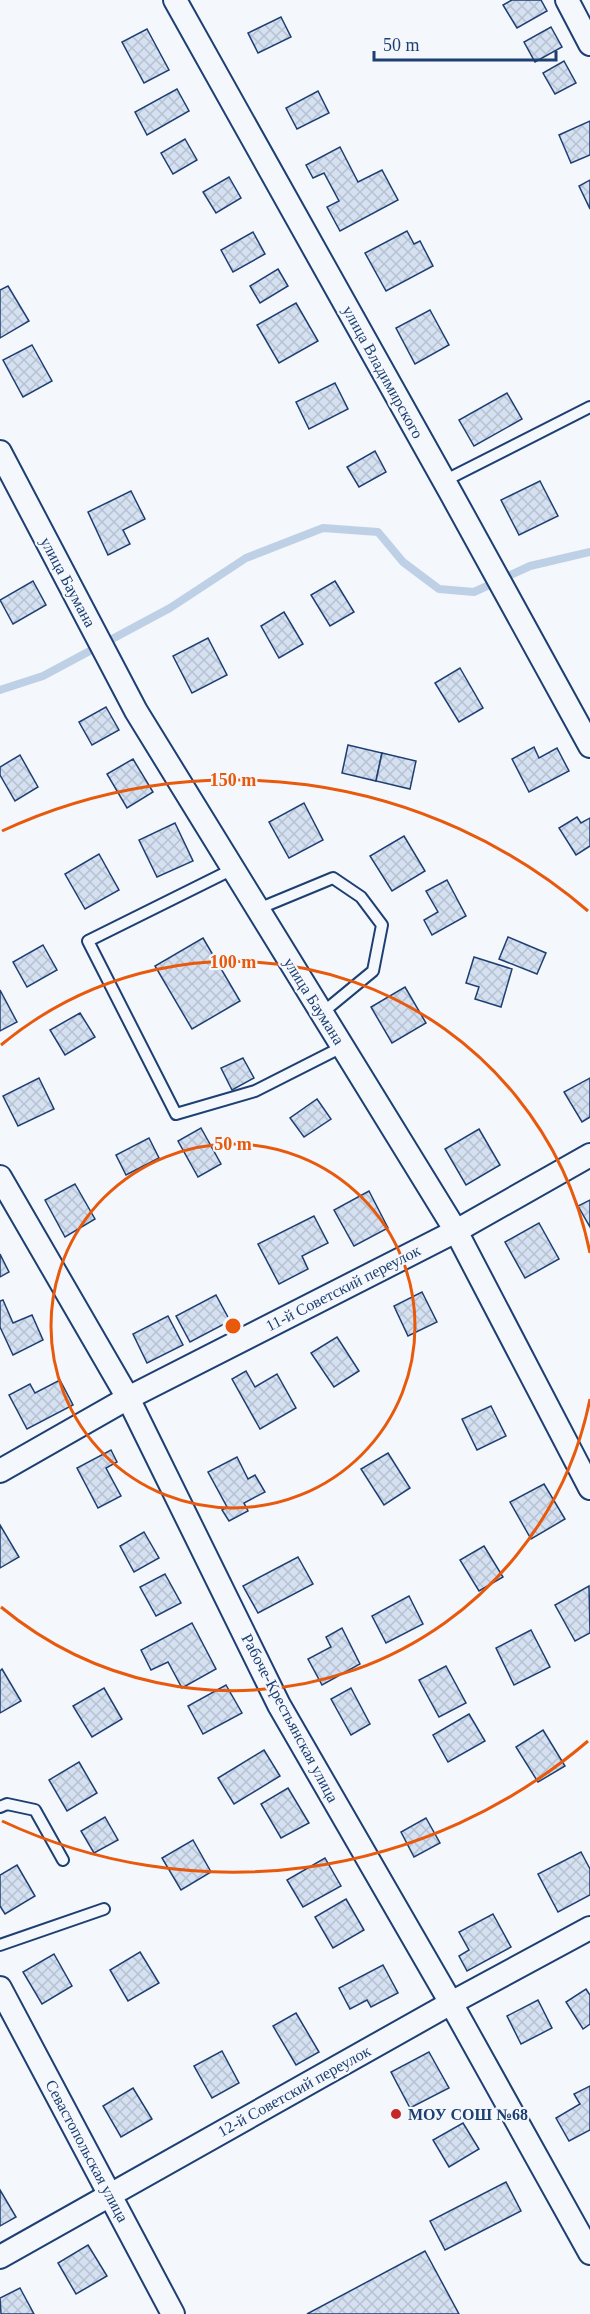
<svg xmlns="http://www.w3.org/2000/svg" width="590" height="2314" font-family="Georgia,serif">
	<defs>
		<pattern id="building-cross-hatch" width="8" height="8" patternUnits="userSpaceOnUse" patternTransform="scale(1.5)"><rect width="8" height="8" fill="#d5e0f0"/><path d="M0 0l8 8M0 8l8-8" fill="none" stroke="#b6c1d1"/></pattern>
	</defs>
	<rect width="100%" height="100%" fill="#f4f7fb"/>
	<g fill="none" stroke-linecap="round" stroke-linejoin="round">
		<!-- stream -->
		<polyline stroke="#bed0e5" stroke-width="8" points="0,690 43,676 170,608 246,558 323,528 378,532 403,562 439,589 474,592 530,566 590,552"/>
	</g>
	<!-- building -->
	<g fill="url(#building-cross-hatch)" stroke="#1d3f73" stroke-width="1.5">
		<polygon points="512,0 541,0 547,11 517,28 503,5"/>
		<polygon points="281,17 291,37 258,53 248,33"/>
		<polygon points="551,27 562,47 535,62 524,42"/>
		<polygon points="147,29 169,70 144,83 122,42"/>
		<polygon points="564,61 576,83 555,94 543,73"/>
		<polygon points="177,89 189,111 147,135 135,112"/>
		<polygon points="318,91 329,113 297,129 286,108"/>
		<polygon points="590,121 590,155 571,163 559,135"/>
		<polygon points="185,139 197,160 173,174 161,153"/>
		<polygon points="340,147 358,182 382,170 398,200 340,231 327,207 339,201 324,173 313,178 306,165"/>
		<polygon points="229,177 241,198 216,213 203,192"/>
		<polygon points="590,180 590,209 579,186"/>
		<polygon points="407,231 414,244 420,241 433,266 386,291 365,253"/>
		<polygon points="253,232 265,254 233,272 221,250"/>
		<polygon points="278,269 288,286 260,303 250,286"/>
		<polygon points="8,286 29,321 0,338 0,290"/>
		<polygon points="296,303 318,341 279,363 257,325"/>
		<polygon points="430,310 449,345 415,364 396,328"/>
		<polygon points="32,345 52,381 23,397 3,360"/>
		<polygon points="335,383 348,409 309,429 296,402"/>
		<polygon points="507,393 522,419 474,446 459,420"/>
		<polygon points="375,451 386,472 359,487 347,467"/>
		<polygon points="540,481 558,516 519,535 501,500"/>
		<polygon points="131,491 145,519 123,530 130,544 108,555 88,512"/>
		<polygon points="33,581 46,605 13,624 0,600"/>
		<polygon points="335,581 354,612 330,626 311,595"/>
		<polygon points="284,612 303,644 279,658 261,626"/>
		<polygon points="208,638 227,675 192,693 173,656"/>
		<polygon points="460,668 483,708 459,722 435,683"/>
		<polygon points="106,707 119,730 92,745 79,722"/>
		<polygon points="348,745 382,753 376,781 342,773"/>
		<polygon points="534,747 539,758 557,748 569,771 529,792 512,759"/>
		<polygon points="382,753 416,761 410,789 376,781"/>
		<polygon points="20,755 38,787 15,801 0,775 0,767"/>
		<polygon points="133,759 153,792 127,808 107,774"/>
		<polygon points="304,803 323,840 289,858 269,822"/>
		<polygon points="577,817 581,823 590,818 590,846 576,855 559,828"/>
		<polygon points="175,823 193,861 157,877 139,840"/>
		<polygon points="404,836 425,871 392,891 370,856"/>
		<polygon points="99,854 119,890 85,909 65,874"/>
		<polygon points="447,880 466,916 432,935 424,920 438,912 426,891"/>
		<polygon points="508,937 546,953 537,974 499,959"/>
		<polygon points="203,938 240,1001 192,1029 155,966"/>
		<polygon points="43,945 57,970 27,987 13,962"/>
		<polygon points="474,957 512,969 501,1007 475,999 479,987 466,983"/>
		<polygon points="405,987 426,1023 392,1043 371,1007"/>
		<polygon points="0,990 17,1022 0,1031"/>
		<polygon points="80,1013 95,1037 65,1055 50,1030"/>
		<polygon points="243,1058 254,1078 232,1090 221,1068"/>
		<polygon points="39,1078 54,1109 18,1126 3,1096"/>
		<polygon points="590,1078 590,1117 582,1122 564,1092"/>
		<polygon points="317,1099 331,1119 304,1137 290,1118"/>
		<polygon points="201,1128 221,1164 198,1177 178,1141"/>
		<polygon points="479,1129 500,1165 466,1185 445,1149"/>
		<polygon points="149,1138 159,1158 126,1175 116,1155"/>
		<polygon points="75,1184 95,1219 65,1237 45,1200"/>
		<polygon points="369,1191 388,1228 354,1246 334,1210"/>
		<polygon points="590,1200 590,1227 578,1206"/>
		<polygon points="314,1216 328,1243 302,1256 308,1269 279,1284 258,1244"/>
		<polygon points="539,1223 559,1259 525,1278 505,1242"/>
		<polygon points="0,1254 9,1272 0,1277"/>
		<polygon points="422,1292 437,1322 408,1336 394,1306"/>
		<polygon points="216,1295 230,1321 190,1342 176,1316"/>
		<polygon points="3,1300 13,1323 32,1315 43,1340 13,1355 0,1327 0,1301"/>
		<polygon points="168,1316 183,1345 147,1363 133,1334"/>
		<polygon points="337,1337 359,1371 334,1387 311,1353"/>
		<polygon points="246,1371 255,1387 277,1374 296,1408 260,1429 232,1379"/>
		<polygon points="60,1380 73,1405 27,1429 9,1395 30,1384 35,1393"/>
		<polygon points="491,1406 506,1436 477,1450 462,1419"/>
		<polygon points="111,1450 117,1462 106,1468 121,1496 98,1508 77,1468"/>
		<polygon points="388,1453 410,1488 384,1505 361,1469"/>
		<polygon points="237,1457 248,1479 255,1475 265,1492 244,1503 248,1511 229,1521 222,1510 227,1507 208,1472"/>
		<polygon points="544,1484 565,1519 531,1539 510,1502"/>
		<polygon points="0,1525 19,1557 0,1568"/>
		<polygon points="144,1532 159,1558 134,1572 120,1546"/>
		<polygon points="484,1546 503,1577 479,1591 460,1560"/>
		<polygon points="298,1557 313,1584 258,1613 243,1586"/>
		<polygon points="165,1574 181,1603 156,1616 140,1587"/>
		<polygon points="589,1586 590,1633 575,1641 555,1605"/>
		<polygon points="409,1596 423,1624 386,1643 372,1616"/>
		<polygon points="192,1623 216,1669 182,1688 168,1662 151,1670 141,1650"/>
		<polygon points="342,1628 360,1664 322,1685 308,1659 331,1647 326,1637"/>
		<polygon points="531,1630 550,1667 514,1685 496,1648"/>
		<polygon points="446,1666 466,1703 439,1717 419,1680"/>
		<polygon points="2,1669 21,1701 0,1713 0,1671"/>
		<polygon points="226,1685 242,1713 203,1734 188,1706"/>
		<polygon points="104,1688 122,1719 92,1737 73,1706"/>
		<polygon points="351,1688 370,1724 351,1735 331,1699"/>
		<polygon points="469,1714 485,1741 448,1762 433,1735"/>
		<polygon points="543,1730 565,1766 538,1782 516,1747"/>
		<polygon points="264,1750 280,1776 234,1804 218,1778"/>
		<polygon points="79,1762 97,1793 67,1811 49,1780"/>
		<polygon points="288,1788 309,1823 281,1838 261,1804"/>
		<polygon points="105,1817 118,1840 94,1853 81,1831"/>
		<polygon points="426,1818 440,1843 414,1857 401,1832"/>
		<polygon points="193,1840 211,1872 181,1890 162,1858"/>
		<polygon points="581,1852 590,1869 590,1895 558,1912 538,1874"/>
		<polygon points="325,1858 341,1886 303,1907 287,1880"/>
		<polygon points="17,1865 35,1896 5,1914 0,1906 0,1875"/>
		<polygon points="346,1899 364,1930 333,1948 315,1917"/>
		<polygon points="493,1914 511,1947 467,1971 459,1956 469,1950 459,1932"/>
		<polygon points="140,1952 159,1983 128,2001 110,1970"/>
		<polygon points="54,1954 72,1986 42,2004 23,1972"/>
		<polygon points="383,1965 398,1993 371,2007 367,2000 350,2009 339,1988"/>
		<polygon points="586,1989 590,1995 590,2024 583,2029 566,2002"/>
		<polygon points="538,2000 552,2028 521,2044 507,2016"/>
		<polygon points="296,2013 319,2052 296,2065 273,2026"/>
		<polygon points="222,2051 239,2083 212,2098 194,2066"/>
		<polygon points="429,2052 449,2088 410,2108 391,2072"/>
		<polygon points="590,2086 590,2130 569,2141 556,2118 580,2104 574,2094"/>
		<polygon points="133,2088 152,2119 121,2137 103,2106"/>
		<polygon points="463,2123 479,2149 449,2167 433,2140"/>
		<polygon points="506,2182 521,2211 445,2250 430,2221"/>
		<polygon points="0,2190 16,2217 0,2226"/>
		<polygon points="88,2245 107,2276 76,2294 58,2263"/>
		<polygon points="425,2251 459,2314 307,2314"/>
		<polygon points="20,2288 34,2314 1,2314 0,2298"/>
	</g>
	<g fill="none" stroke-linecap="round" stroke-linejoin="round">
		<!-- lane casing -->
		<g stroke="#1d3f73" stroke-width="14">
			<g id="lane">
				<polyline points="444,481 590,407"/>
				<polyline points="233,869 88,941 176,1114 255,1091 342,1047"/>
				<polyline points="258,909 333,878 361,897 382,925 373,971 322,1013"/>
				<polyline points="0,1807 7,1804 35,1810 63,1860"/>
				<polyline points="0,1945 104,1909"/>
			</g>
		</g>
		<!-- street casing -->
		<g stroke="#1d3f73" stroke-width="26">
			<g id="street">
				<polyline points="175,0 452,495 590,746"/>
				<polyline points="567,0 590,44"/>
				<polyline points="0,452 136,711 456,1231 590,1488"/>
				<polyline points="0,1177 128,1398 279,1705 451,2003 590,2253"/>
				<polyline points="0,1471 128,1398 456,1231 590,1155"/>
				<polyline points="0,1988 173,2314"/>
				<polyline points="0,2257 451,2003 590,1928"/>
			</g>
		</g>
		<!-- lane -->
		<use href="#lane" stroke="#f4f7fb" stroke-width="10"/>
		<!-- street -->
		<use href="#street" stroke="#f4f7fb" stroke-width="22"/>
	</g>
	<!-- distance rings -->
	<g fill="none" stroke="#e8590c" stroke-width="3">
		<circle cx="233" cy="1326" r="182"/>
		<path d="M590 1399A364 364 0 0 1 1 1607M1 1045A364 364 0 0 1 590 1253"/>
		<path d="M588 1741A546 546 0 0 1 2 1821M2 831A546 546 0 0 1 588 911"/>
	</g>
	<!-- markers -->
	<circle fill="#c62828" stroke="#f4f7fb" stroke-width="2" cx="396" cy="2114" r="6"/>
	<g text-anchor="middle" dominant-baseline="central" stroke-width="4.5" stroke-linejoin="round" paint-order="stroke">
		<!-- street labels -->
		<g font-size="16" fill="#1d3f73" stroke="#f4f7fb">
			<text transform="translate(383 372) rotate(61)">улица Владимирского</text>
			<text transform="translate(68 582) rotate(62)">улица Баумана</text>
			<text transform="translate(314 1001) rotate(58)">улица Баумана</text>
			<text transform="translate(343 1288) rotate(-27)">11-й Советский переулок</text>
			<text transform="translate(290 1718) rotate(62)">Рабоче-Крестьянская улица</text>
			<text transform="translate(294 2091) rotate(-29)">12-й Советский переулок</text>
			<text transform="translate(87 2151) rotate(62)">Севастопольская улица</text>
		</g>
		<!-- poi labels -->
		<g font-size="16" font-weight="bold" fill="#1d3f73" stroke="#f4f7fb" text-anchor="start">
			<text x="408" y="2114">МОУ СОШ №68</text>
		</g>
	</g>
	<circle cx="233" cy="1326" r="9" fill="#e8590c" stroke="#f4f7fb" stroke-width="3"/>
	<g font-size="18" text-anchor="middle" font-weight="bold" fill="#e8590c" stroke="#f4f7fb" stroke-width="4.5" stroke-linejoin="round" paint-order="stroke">
		<text x="233" y="786">150 m</text>
		<text x="233" y="968">100 m</text>
		<text x="233" y="1150">50 m</text>
	</g>
	<!-- scale -->
	<path d="M374 51v9h182v-9" fill="none" stroke="#1d3f73" stroke-width="3"/>
	<text x="383" y="51" font-size="18" fill="#1d3f73" stroke="#f4f7fb" stroke-width="4.5" paint-order="stroke">50 m</text>
</svg>
